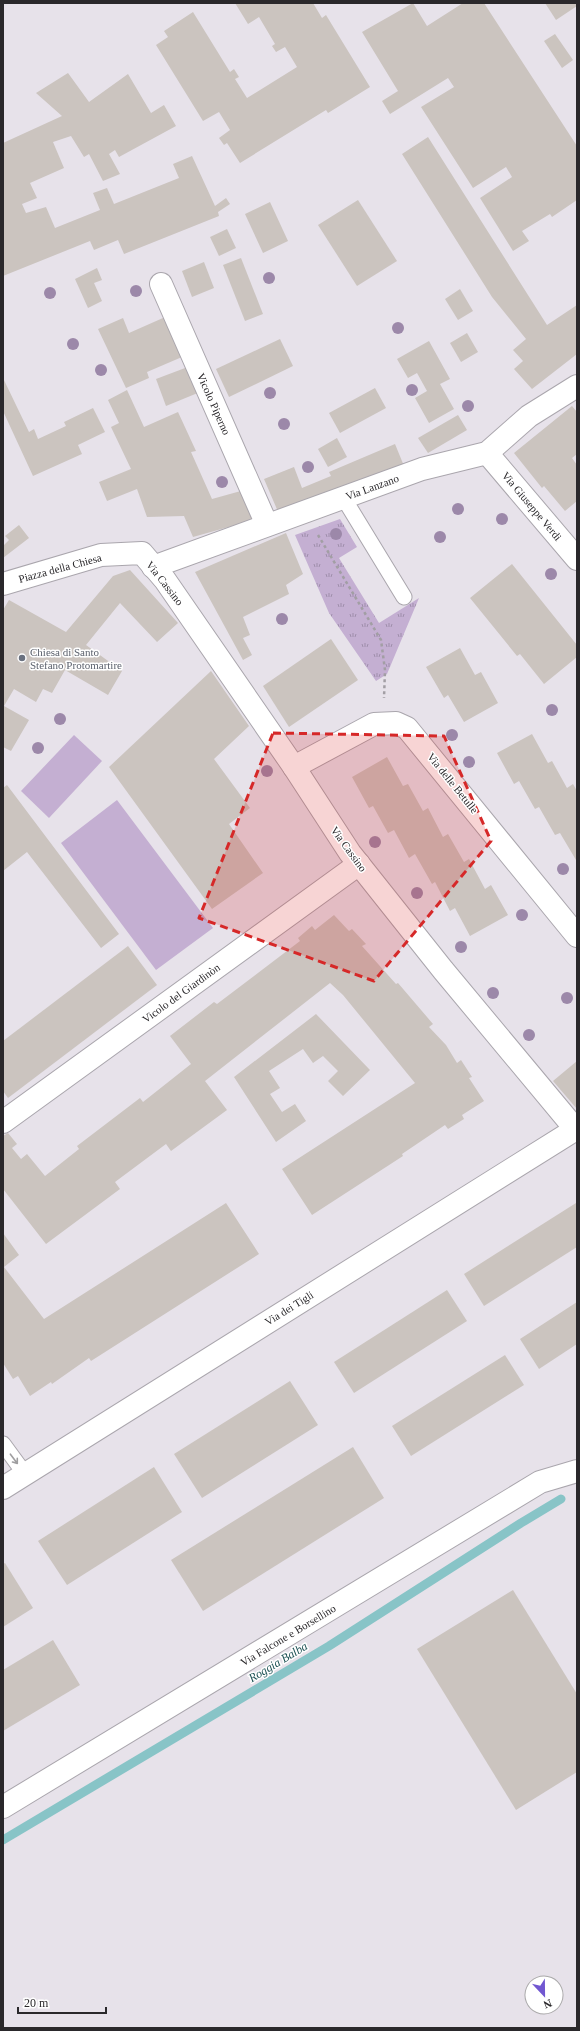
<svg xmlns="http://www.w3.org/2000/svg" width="580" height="2031" font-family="Georgia,serif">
	<defs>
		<pattern id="park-tufts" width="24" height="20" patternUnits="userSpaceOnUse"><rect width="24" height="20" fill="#c4afd2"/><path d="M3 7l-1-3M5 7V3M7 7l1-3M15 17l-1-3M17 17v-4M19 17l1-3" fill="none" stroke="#9f8eab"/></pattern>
	</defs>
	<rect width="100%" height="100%" fill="#e7e2ea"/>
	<!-- park -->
	<polygon fill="url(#park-tufts)" points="340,519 357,547 339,558 379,623 419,598 387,674 376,681 329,613 295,535"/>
	<!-- pitch -->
	<g fill="#c4afd2">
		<polygon points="74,735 102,761 49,818 21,791"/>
		<polygon points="117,800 213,928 156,970 61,843"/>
	</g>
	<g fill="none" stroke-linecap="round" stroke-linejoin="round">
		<!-- stream -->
		<polyline stroke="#88c4c7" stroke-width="9" points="3,1840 329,1646 521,1523 561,1499"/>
	</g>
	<!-- building -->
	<g fill="#cbc4bf">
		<polygon points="235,3 313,3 322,18 326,15 370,87 328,113 326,110 240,163 227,143 224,145 219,138 230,130 219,112 203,121 156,45 168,37 164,31 193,12 230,72 234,69 239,77 235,79 247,98 297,67 285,47 276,52 272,46 275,44 259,17 248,24"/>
		<polygon points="413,3 427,26 463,3 484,3 577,146 577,200 552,217 550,214 522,231 529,241 513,251 480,198 512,177 506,167 473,188 421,107 454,87 448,78 390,114 382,101 398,91 362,32"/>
		<polygon points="545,3 577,3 577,6 556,20"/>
		<polygon points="555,34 573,60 562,68 544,41"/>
		<polygon points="68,73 89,102 128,74 151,113 164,105 176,126 119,157 115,150 109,154 120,174 103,181 89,154 84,157 71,136 53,142 64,168 30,183 37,198 22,204 26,213 46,207 55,228 100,210 93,193 107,188 114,204 179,178 173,164 192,156 215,206 226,198 230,204 218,212 219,216 124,254 118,240 94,250 90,241 3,276 3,143 62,116 36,93"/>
		<polygon points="428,137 547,325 577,305 577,354 532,389 514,369 523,361 513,350 526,339 492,297 402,154"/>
		<polygon points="358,200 397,261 357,286 318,225"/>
		<polygon points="270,202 288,241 263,253 245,214"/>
		<polygon points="227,229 236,248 219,256 210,237"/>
		<polygon points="241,258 263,314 245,321 223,265"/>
		<polygon points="204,262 214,288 192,297 182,271"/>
		<polygon points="97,268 102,280 94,283 102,301 88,308 75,279"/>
		<polygon points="460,289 473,311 458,320 445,299"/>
		<polygon points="172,314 189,354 147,372 149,378 126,388 98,329 123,318 129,333"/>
		<polygon points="467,333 478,352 461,362 450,343"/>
		<polygon points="280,339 293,366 229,397 216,369"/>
		<polygon points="429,341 450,379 440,384 454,409 429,423 415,398 427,391 417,373 408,378 397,359"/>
		<polygon points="193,365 205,390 166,406 156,379"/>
		<polygon points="3,378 29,432 34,429 38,439 66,426 64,422 93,408 105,432 78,445 82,454 33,476 3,411"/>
		<polygon points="375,388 386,408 340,433 329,413"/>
		<polygon points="127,390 144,427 178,412 196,451 191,452 212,499 248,489 257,519 193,537 184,516 147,517 137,489 107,501 99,482 131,469 111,427 119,423 108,400"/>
		<polygon points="572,406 577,412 577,454 572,458 577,465 577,501 565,511 544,486 542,488 514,453"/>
		<polygon points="458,415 467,430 428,453 418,438"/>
		<polygon points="337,438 347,457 328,467 318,449"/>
		<polygon points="395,444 404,466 279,514 264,479 294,467 302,488 331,476 329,472"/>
		<polygon points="19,525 29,538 3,558 3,546 9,540 5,536"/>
		<polygon points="286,533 303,574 286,585 289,594 243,617 250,635 243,638 252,655 243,660 195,572"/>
		<polygon points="512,564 577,645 577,657 544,684 520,654 517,656 470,598"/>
		<polygon points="130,570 178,623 157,642 120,603 86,645 122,671 108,695 65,670 52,693 43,689 36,702 14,689 4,706 29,720 11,751 3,747 3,610 9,600 66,632 113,576"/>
		<polygon points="331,639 358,680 289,727 263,686"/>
		<polygon points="460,648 475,675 481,672 498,703 464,722 448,695 444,698 426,667"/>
		<polygon points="211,671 249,726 214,759 250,808 229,824 263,873 212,909 109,767"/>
		<polygon points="532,734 548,763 552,761 567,788 573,784 577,791 576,860 560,833 555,835 539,807 535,809 519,781 514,784 497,753"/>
		<polygon points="387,757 403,786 408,784 423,811 428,808 443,837 448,834 464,862 469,859 485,889 491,885 508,915 470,936 455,908 450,911 435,882 432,884 415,854 409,858 394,830 388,833 373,806 369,808 352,777"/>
		<polygon points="7,785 119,934 101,948 27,852 3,871 3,788"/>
		<polygon points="334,915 349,931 352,929 366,944 362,946 396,984 398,983 433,1024 429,1027 446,1045 457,1063 461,1060 472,1077 469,1078 484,1101 462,1115 464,1119 448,1129 445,1125 402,1154 403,1156 312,1215 282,1169 415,1083 343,995 330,983 205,1081 227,1110 171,1151 166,1144 115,1182 120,1189 46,1244 3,1189 3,1136 8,1133 17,1144 12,1148 21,1159 27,1154 45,1176 79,1149 77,1146 140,1098 143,1102 191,1064 170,1036 214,1002 217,1004 300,941 298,938 312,926 315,930"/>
		<polygon points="128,946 157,985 8,1098 3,1091 3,1041"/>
		<polygon points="316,1014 370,1070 343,1096 328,1081 338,1071 323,1056 313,1063 303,1049 269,1071 280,1088 270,1094 282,1112 295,1104 306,1121 276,1142 234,1077"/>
		<polygon points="577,1061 577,1109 553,1081"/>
		<polygon points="226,1203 259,1254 91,1361 89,1358 52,1384 51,1382 30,1396 18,1376 13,1379 3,1363 3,1233 19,1255 4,1267 44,1319"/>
		<polygon points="576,1203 577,1247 484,1306 464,1274"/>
		<polygon points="447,1290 467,1321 354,1393 334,1362"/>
		<polygon points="577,1302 577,1344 539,1369 520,1339"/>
		<polygon points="505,1355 524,1385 411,1456 392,1426"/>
		<polygon points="290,1381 318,1425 202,1498 174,1454"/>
		<polygon points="353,1447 384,1498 203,1611 171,1560"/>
		<polygon points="154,1467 182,1512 67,1585 38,1541"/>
		<polygon points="5,1563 33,1608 3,1627 3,1564"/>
		<polygon points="513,1590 577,1694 577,1772 516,1810 417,1649"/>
		<polygon points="53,1640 80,1685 3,1731 3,1670"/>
	</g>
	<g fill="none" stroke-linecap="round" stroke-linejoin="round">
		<!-- service casing -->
		<g stroke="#aaa6ad" stroke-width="17">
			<g id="service">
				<polyline points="343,497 404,597"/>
				<polyline points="3,1444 25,1474"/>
			</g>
		</g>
		<!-- minor casing -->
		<g stroke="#aaa6ad" stroke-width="24">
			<g id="minor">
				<polyline points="161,284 267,525"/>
				<polyline points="487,453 577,559"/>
				<polyline points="153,567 422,469 487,453 529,416 577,386"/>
				<polyline points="3,584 101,555 142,553 165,580 294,767 350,853 443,970 577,1131"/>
				<polyline points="294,767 374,724 396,723 407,728 577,936"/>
				<polyline points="3,1122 359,864"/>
				<polyline points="3,1488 576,1129"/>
				<polyline points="3,1807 540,1482 577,1471"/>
			</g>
		</g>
		<!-- path -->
		<polyline stroke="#a29ea4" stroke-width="2.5" stroke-dasharray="3 3" stroke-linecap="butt" points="318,535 381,640 385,670 384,698"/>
		<!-- service -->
		<use href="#service" stroke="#fff" stroke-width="15"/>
		<!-- minor -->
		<use href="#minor" stroke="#fff" stroke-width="22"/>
	</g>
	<!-- trees -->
	<g fill="#9c88a9">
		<circle cx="269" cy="278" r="6"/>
		<circle cx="136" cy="291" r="6"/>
		<circle cx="50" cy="293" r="6"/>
		<circle cx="398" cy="328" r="6"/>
		<circle cx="73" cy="344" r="6"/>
		<circle cx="101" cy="370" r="6"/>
		<circle cx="412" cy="390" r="6"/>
		<circle cx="270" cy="393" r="6"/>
		<circle cx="468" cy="406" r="6"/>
		<circle cx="284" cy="424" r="6"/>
		<circle cx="308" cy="467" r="6"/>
		<circle cx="222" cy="482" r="6"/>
		<circle cx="458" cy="509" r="6"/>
		<circle cx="502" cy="519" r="6"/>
		<circle cx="336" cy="534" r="6"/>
		<circle cx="440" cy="537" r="6"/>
		<circle cx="551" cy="574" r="6"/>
		<circle cx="282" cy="619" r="6"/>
		<circle cx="552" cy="710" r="6"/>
		<circle cx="60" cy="719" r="6"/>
		<circle cx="452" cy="735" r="6"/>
		<circle cx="38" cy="748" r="6"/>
		<circle cx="469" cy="762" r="6"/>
		<circle cx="267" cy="771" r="6"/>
		<circle cx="375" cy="842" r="6"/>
		<circle cx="563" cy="869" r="6"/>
		<circle cx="417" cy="893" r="6"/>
		<circle cx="522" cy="915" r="6"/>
		<circle cx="461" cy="947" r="6"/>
		<circle cx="493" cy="993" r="6"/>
		<circle cx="567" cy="998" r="6"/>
		<circle cx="529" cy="1035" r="6"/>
	</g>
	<!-- one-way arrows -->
	<defs><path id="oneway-shaft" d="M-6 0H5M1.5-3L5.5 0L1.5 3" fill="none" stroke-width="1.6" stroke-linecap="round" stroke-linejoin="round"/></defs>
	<use stroke="#9f9ea0" href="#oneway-shaft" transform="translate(14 1459) rotate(53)"/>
	<!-- marked area -->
	<path fill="#d62828" fill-opacity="0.2" stroke="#d62828" stroke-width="3" stroke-dasharray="8 5" stroke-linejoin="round" d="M273 733 444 736 491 841 374 981 199 918Z"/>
	<!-- markers -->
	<circle fill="#6b7280" stroke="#fff" stroke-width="1.5" cx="22" cy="658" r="4"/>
	<g text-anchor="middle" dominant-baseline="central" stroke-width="3" stroke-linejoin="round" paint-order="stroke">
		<!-- street labels -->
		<g font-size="11" fill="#2a282b" stroke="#fff">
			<text transform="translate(214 404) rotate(66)">Vicolo Piperno</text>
			<text transform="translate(372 487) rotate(-20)">Via Lanzano</text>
			<text transform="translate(532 506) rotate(50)">Via Giuseppe Verdi</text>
			<text transform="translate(60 568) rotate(-15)">Piazza della Chiesa</text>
			<text transform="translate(165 583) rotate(52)">Via Cassino</text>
			<text transform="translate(453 783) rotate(51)">Via delle Betulle</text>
			<text transform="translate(349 849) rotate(54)">Via Cassino</text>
			<text transform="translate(181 993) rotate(-36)">Vicolo del Giardinòn</text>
			<text transform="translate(289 1308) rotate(-32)">Via dei Tigli</text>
			<text transform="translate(288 1635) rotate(-31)">Via Falcone e Borsellino</text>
		</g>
		<!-- worship labels -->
		<g font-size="11" fill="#5b616d" stroke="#fff" text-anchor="start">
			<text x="30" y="652">Chiesa di Santo<tspan x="30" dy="13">Stefano Protomartire</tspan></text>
		</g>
		<!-- water labels -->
		<g font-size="12" font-style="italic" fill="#1c5154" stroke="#fff">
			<text transform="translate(278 1662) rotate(-31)">Roggia Balba</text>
		</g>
	</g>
	<!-- border -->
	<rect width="580" height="2031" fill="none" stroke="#2a282b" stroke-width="8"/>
	<!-- north arrow -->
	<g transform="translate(544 1995) rotate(158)"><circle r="19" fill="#ffffff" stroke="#aaa9aa"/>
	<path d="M0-3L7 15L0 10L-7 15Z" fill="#7157d1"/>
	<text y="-6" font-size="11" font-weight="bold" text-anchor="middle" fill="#2a282b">N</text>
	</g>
	<!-- scale -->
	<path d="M18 2007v6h88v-6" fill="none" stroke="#2a282b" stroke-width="2"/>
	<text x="24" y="2007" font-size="12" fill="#2a282b" stroke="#ffffff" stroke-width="3" paint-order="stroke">20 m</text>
</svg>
